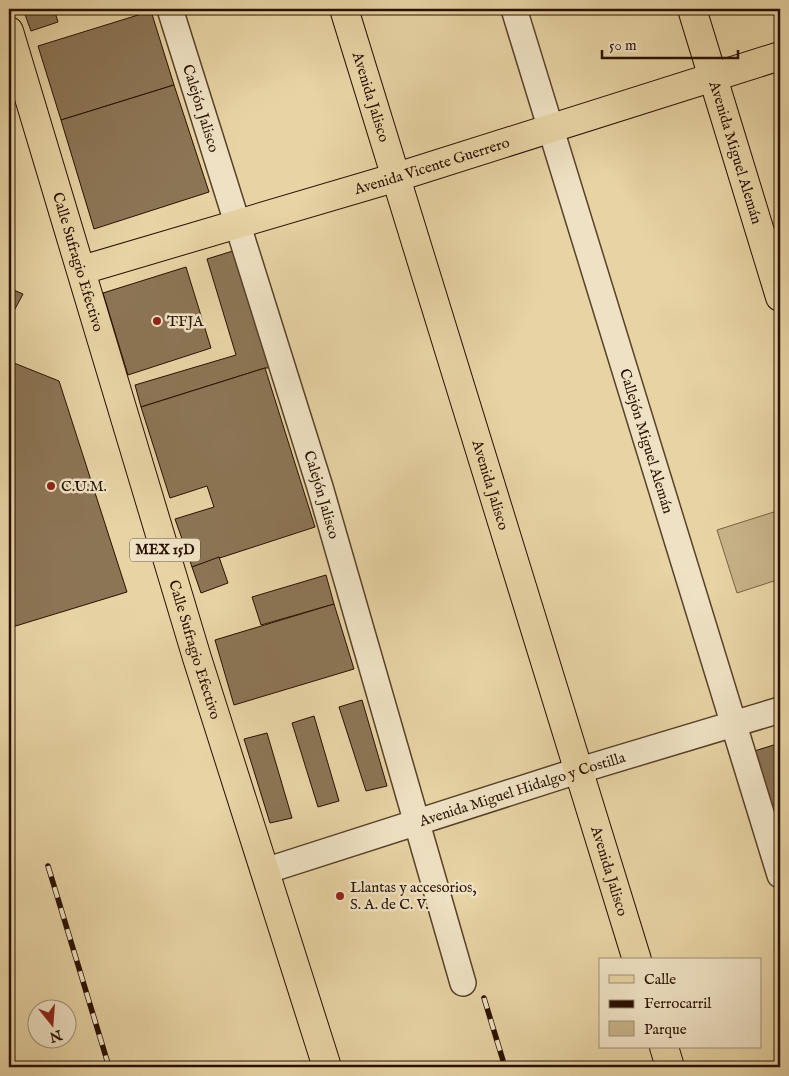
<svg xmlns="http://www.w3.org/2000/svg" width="789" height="1076" font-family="'IM FELL English',serif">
	<rect width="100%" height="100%" fill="#e7d3a4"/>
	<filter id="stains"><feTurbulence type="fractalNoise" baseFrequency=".004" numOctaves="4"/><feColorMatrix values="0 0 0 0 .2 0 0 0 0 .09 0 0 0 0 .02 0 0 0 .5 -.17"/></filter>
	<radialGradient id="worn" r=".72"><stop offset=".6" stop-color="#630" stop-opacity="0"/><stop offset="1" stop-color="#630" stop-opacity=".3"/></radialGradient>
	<!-- green -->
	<polygon fill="#c7b288" stroke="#786144" points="780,510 780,579 737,593 717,530"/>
	<!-- building -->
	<g fill="#8c7555" stroke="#291000">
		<polygon points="23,9 54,9 58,22 31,31"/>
		<polygon points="151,11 174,85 61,120 38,46"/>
		<polygon points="174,85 209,192 94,229 61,120"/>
		<polygon points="236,250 272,368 265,368 141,407 135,385 236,355 207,259"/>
		<polygon points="186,267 211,348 128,375 103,293"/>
		<polygon points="9,288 23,294 9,320"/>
		<polygon points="9,361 59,381 127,592 9,628"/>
		<polygon points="265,368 315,527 192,567 175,519 214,507 207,486 170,498 141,407"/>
		<polygon points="219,557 228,583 201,593 192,567"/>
		<polygon points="326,575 334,604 261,625 252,597"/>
		<polygon points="334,604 354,669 234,705 215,640"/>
		<polygon points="362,700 387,786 366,791 339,707"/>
		<polygon points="314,716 339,801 318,807 292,723"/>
		<polygon points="267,733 292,818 270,823 244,739"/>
		<polygon points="780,743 780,811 767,815 748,753"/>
	</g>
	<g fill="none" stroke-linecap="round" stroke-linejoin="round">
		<!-- minor casing -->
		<g stroke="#584129" stroke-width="28">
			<g id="minor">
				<path id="s1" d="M170 9 320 487 463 983"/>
				<path id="s2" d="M514 9 780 875"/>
				<path id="s3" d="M265 871 577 771 780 710"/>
			</g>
		</g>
		<!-- major casing -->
		<g stroke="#291000" stroke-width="30">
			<g id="major">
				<path id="s4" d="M344 9 637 960"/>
				<path id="s5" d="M9 31 197 658 327 1067"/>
				<path id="s6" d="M82 270 397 177 780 56"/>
				<polyline points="664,1047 670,1067"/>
			</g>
		</g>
		<!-- highway casing -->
		<g stroke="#291000" stroke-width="30">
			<g id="highway">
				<path id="s7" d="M692 9 780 297"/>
			</g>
		</g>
		<!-- minor -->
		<use href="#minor" stroke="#efe2c4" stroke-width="25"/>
		<!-- major -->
		<use href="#major" stroke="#e7d3a4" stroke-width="28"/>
		<!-- highway -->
		<use href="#highway" stroke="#e7d3a4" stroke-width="28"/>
		<!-- rail casing -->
		<g stroke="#291000" stroke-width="5.5">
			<g id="rail">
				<polyline points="48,866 109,1067"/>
				<polyline points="484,998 505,1067"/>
			</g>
		</g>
		<!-- rail -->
		<use href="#rail" stroke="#efe2c4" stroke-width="4" stroke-dasharray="11" stroke-linecap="butt"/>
	</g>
	<!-- markers -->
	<g fill="#8f2418" stroke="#efe2c4" stroke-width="2">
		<circle cx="157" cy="321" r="5"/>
		<circle cx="51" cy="486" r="5"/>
		<circle cx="340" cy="896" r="5"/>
	</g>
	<g text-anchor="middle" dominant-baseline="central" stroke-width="5" stroke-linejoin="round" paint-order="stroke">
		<!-- shield labels -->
		<rect fill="#efe2c4" stroke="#644f3b" stroke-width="1" x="130" y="538.5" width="70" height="23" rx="4"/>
		<g font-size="14" font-weight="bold" fill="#291000">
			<text x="165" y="550">MEX 15D</text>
		</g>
		<!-- street labels -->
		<g font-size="15" fill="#291000" stroke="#efe2c4">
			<text stroke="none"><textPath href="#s4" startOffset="92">Avenida Jalisco</textPath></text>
			<text stroke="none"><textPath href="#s1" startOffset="104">Calejón Jalisco</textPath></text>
			<text stroke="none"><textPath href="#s7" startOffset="150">Avenida Miguel Alemán</textPath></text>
			<text stroke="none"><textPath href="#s6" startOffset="365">Avenida Vicente Guerrero</textPath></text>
			<text stroke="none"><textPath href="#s5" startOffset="241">Calle Sufragio Efectivo</textPath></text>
			<text stroke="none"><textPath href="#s2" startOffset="452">Callejón Miguel Alemán</textPath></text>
			<text stroke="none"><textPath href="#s4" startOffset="498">Avenida Jalisco</textPath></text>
			<text stroke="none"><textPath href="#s1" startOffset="509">Calejón Jalisco</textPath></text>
			<text stroke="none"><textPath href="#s5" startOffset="646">Calle Sufragio Efectivo</textPath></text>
			<text stroke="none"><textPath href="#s3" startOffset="270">Avenida Miguel Hidalgo y Costilla</textPath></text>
			<text stroke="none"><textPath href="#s4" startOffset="902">Avenida Jalisco</textPath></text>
		</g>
		<!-- poi labels -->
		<g font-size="15" fill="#291000" stroke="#efe2c4" text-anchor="start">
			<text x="167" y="321">TFJA</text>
			<text x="61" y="486">C.U.M.</text>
			<text x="350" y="887">Llantas y accesorios,<tspan x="350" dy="17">S. A. de C. V.</tspan></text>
		</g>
	</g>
	<!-- margin -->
	<rect width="789" height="1076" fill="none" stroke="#e7d3a4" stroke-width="30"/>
	<rect x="10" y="10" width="769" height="1056" fill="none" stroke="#291000" stroke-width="2.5"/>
	<rect x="15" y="15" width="759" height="1046" fill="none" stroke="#291000"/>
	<!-- legend -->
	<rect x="599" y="958" width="162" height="90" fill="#efe2c4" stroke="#a08e76"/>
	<rect x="609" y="975" width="25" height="8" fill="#e7d3a4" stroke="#a08e76"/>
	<text x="644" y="984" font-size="15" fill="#291000">Calle</text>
	<rect x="609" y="1000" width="25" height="8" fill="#291000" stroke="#a08e76"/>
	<text x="644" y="1008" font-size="15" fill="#291000">Ferrocarril</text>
	<rect x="609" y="1021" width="25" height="15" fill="#c7b288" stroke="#a08e76"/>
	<text x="644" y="1034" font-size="15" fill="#291000">Parque</text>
	<!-- north arrow -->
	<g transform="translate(52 1024) rotate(163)"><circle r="24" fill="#efe2c4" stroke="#a08e76"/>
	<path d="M0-4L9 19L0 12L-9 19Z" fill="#8f2418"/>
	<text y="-8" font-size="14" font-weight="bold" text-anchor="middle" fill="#291000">N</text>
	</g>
	<!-- scale -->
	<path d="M602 50v8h136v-8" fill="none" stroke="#291000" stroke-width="2.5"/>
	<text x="609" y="50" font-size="15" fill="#291000" stroke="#efe2c4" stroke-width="4" paint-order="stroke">50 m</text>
	<rect width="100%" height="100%" filter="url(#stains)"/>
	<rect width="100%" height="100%" fill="url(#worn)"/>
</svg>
